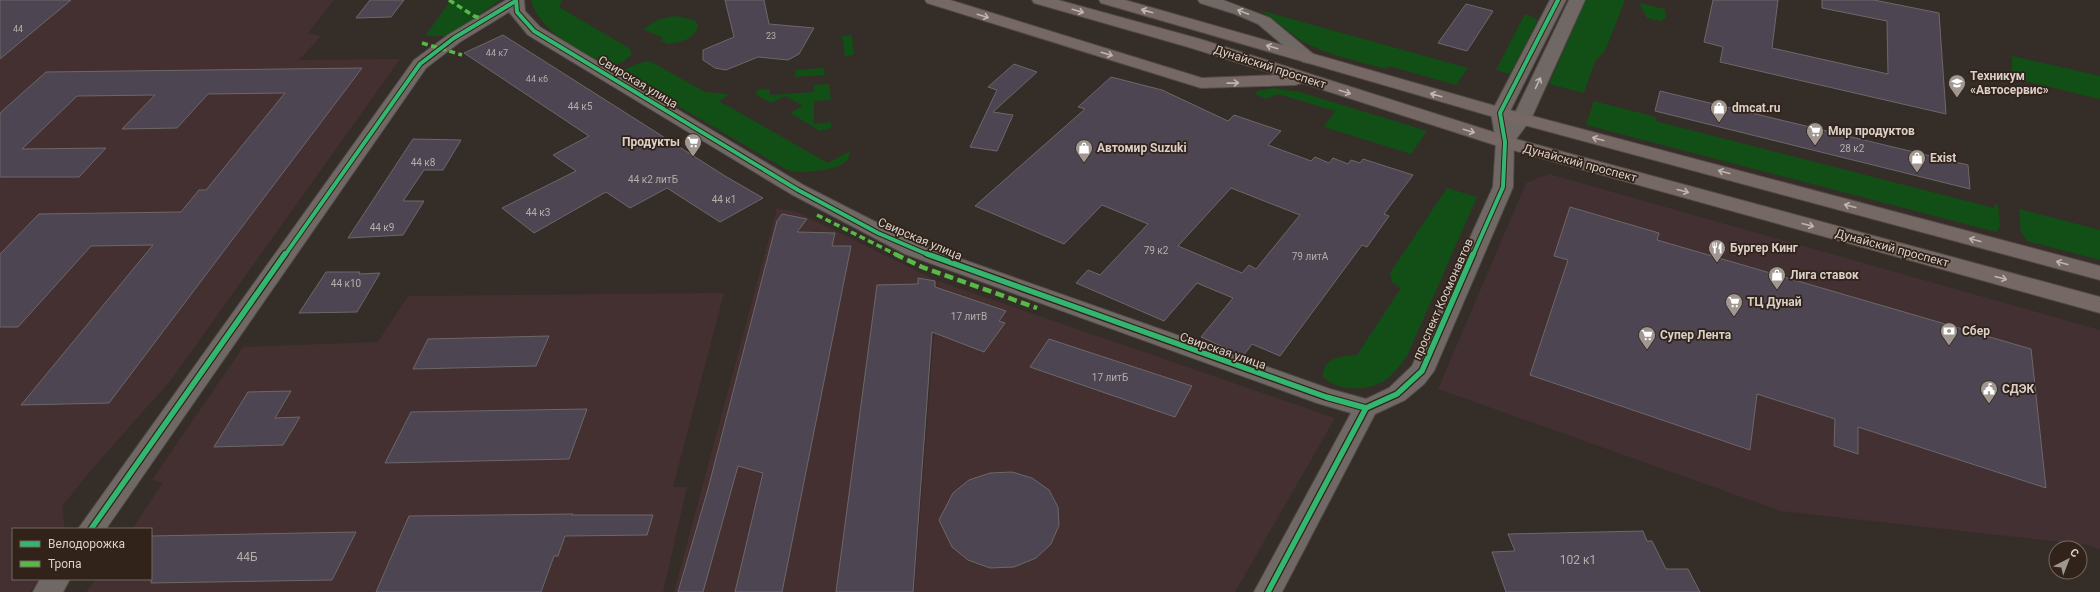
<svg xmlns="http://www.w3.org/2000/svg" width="2100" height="592" font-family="Roboto,sans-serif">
	<rect width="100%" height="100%" fill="#352d28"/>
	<!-- commercial -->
	<polygon fill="#433033" points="1549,174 2100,330 2100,549 2088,545 1781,511 1438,389 1526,183"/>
	<!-- industrial -->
	<g fill="#443031">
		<polygon points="0,0 334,0 308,33 321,36 299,60 400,59 171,380 93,468 62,506 65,529 13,529 13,579 39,579 30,592 0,592"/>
		<polygon points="777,208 797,212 937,281 913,592 674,592"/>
		<polygon points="938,281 1335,418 1235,592 914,592"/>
		<polygon points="724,293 673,487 687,487 663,592 86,592 96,579 151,579 151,529 132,529 163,482 152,480 243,347 378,342 408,296"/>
	</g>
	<!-- green -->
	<g fill="#124f17">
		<polygon points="451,0 500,0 448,36 425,36"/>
		<path d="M531 0H562L559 7 629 48 632 54 624 61 611 67C582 50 540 34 531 0Z"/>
		<polygon points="1586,0 1625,0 1605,51 1595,61 1584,93 1549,84"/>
		<polygon points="1639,3 1665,9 1666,18 1661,21 1647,18"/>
		<path d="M1259 10 1468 68 1456 85 1389 66 1386 69C1359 61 1329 56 1304 42 1288 33 1276 19 1259 10Z"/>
		<polygon points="1525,14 1538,20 1510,74 1496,70"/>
		<path d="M677 16 694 20 698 25C696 40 680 42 668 44L660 40 663 38 643 29 659 19Z"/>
		<polygon points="852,35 854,55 845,56 842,36"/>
		<polygon points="2012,56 2100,76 2100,99 2012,78"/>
		<path d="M650 61 705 92 727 94V96L719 101 828 163 850 151C849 156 849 159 845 162 836 171 799 174 787 170L620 72 639 63Z"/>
		<polygon points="824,68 825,75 795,77 796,70"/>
		<polygon points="825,84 829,85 831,100 814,101 814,124 831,122 831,128 820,131 790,113 803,106 785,96 771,103 756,95 757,90 770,89 770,95 814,92 814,85"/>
		<polygon points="1273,88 1300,92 1427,131 1411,154 1324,127 1335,111 1278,94 1266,99 1255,94 1257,91"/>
		<polygon points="1594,101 1656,117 1655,121 1994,208 1995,203 1998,205 2000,226 1996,232 1586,125"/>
		<path d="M1447 188 1477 197 1407 356C1401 364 1396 371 1388 378 1371 392 1339 392 1323 377 1322 357 1342 356 1357 355L1401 288 1392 282 1390 273Z"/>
		<polygon points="2019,209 2100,230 2100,260 2027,241 2021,232"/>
	</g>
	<!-- building -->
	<g fill="#4d4551" stroke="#6c6869" fill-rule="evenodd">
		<polygon points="0,0 71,0 0,59"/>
		<polygon points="370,0 404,0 391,17 356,18"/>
		<polygon points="725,0 764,0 769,24 814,28 799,54 788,60 758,57 726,70 715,68 703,60 703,50 734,37"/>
		<polygon points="1713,0 1778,0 1772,48 1888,74 1887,21 1822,8 1822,0 1874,0 1939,13 1946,114 1720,62 1723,47 1704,42"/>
		<polygon points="1466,4 1493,11 1467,51 1438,43"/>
		<polygon points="503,35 725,176 763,198 720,222 667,188 630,208 606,192 534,233 502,208 576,171 553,155 589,136 464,53"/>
		<polygon points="1014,64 1037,72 993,112 1013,115 997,151 970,147 997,90 988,87"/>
		<polygon points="362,68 109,403 21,405 153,245 91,246 18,327 0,327 0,254 39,214 181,212 199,190 206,190 285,93 208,94 177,128 122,129 155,95 77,96 22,149 106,148 79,177 0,177 0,113 46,72"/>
		<path d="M1111 77 1162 90 1228 121 1234 115 1281 131 1268 145 1311 161 1315 157 1329 163 1333 158 1348 164 1351 160 1360 163 1363 159 1413 175 1384 214 1389 216 1367 247 1362 245 1280 356 1252 344 1243 356 1201 337 1233 298 1197 283 1164 321 1076 283 1088 270 1100 275 1148 224 1102 205 1064 244 975 206 1085 109 1078 107ZM1231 188 1300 215 1256 269 1249 265 1242 273 1178 246Z"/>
		<polygon points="1660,91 1968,165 1970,189 1655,111"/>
		<polygon points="413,139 461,140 443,170 424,170 403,201 424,201 403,235 348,238"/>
		<polygon points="1570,207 1659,233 1657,240 2031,349 2046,488 1858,427 1858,454 1834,446 1835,419 1757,394 1750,450 1530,375 1568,260 1554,256"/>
		<polygon points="782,214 807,219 797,232 835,233 832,246 851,246 782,592 735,592 763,473 738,466 703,592 678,592 708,489 777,221"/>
		<polygon points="326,272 360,272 359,274 380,273 357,312 299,313"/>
		<polygon points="918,278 935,281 935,287 1006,311 999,321 1005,323 984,352 932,332 913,592 836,592 877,285 918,284"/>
		<polygon points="549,336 536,366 413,369 428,339"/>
		<polygon points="1049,339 1192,386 1175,417 1030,367"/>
		<polygon points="291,391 275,418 300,417 283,445 214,447 248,392"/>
		<polygon points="587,409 569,459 385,463 411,412"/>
		<polygon points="1012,472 1032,478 1049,490 1058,507 1059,525 1051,544 1036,558 1014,567 990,568 968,560 952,547 939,520 953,493 969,480 990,473"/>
		<polygon points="573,514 572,515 653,515 647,535 565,536 558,556 554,556 541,592 376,592 409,516"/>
		<polygon points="1643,531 1647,541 1652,541 1666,569 1688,569 1700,592 1506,592 1492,552 1515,551 1508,534"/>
		<polygon points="356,532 332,580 151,583 151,536"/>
	</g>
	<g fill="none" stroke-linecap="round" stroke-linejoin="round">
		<!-- minor casing -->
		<g stroke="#524a46" stroke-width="2">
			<g id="minor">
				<polygon points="506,0 524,0 525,11 540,27 805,186 919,244 1330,389 1366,399 1389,388 1412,366 1493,187 1496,142 1491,113 1550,0 1566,0 1509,113 1511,121 1569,0 1585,0 1531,119 1514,142 1513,187 1434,371 1424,384 1405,400 1375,414 1282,592 1254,592 1351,413 1317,403 905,254 791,194 528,35 509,12 460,42 426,68 106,529 78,529 414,60 448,35"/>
				<polygon points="1198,0 1223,0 1270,18 1318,58 1315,62 1309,63 1303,62 1258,24 1235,14 1200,3"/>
				<polygon points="40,579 70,579 63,592 33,592"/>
			</g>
		</g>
		<!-- major casing -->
		<g stroke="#524a46" stroke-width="2">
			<g id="major">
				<polygon points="925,0 950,0 1202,78 1278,75 1188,47 1034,3 1032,0 1058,0 1200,39 1512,138 2100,297 2100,313 1498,146 1302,83 1295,85 1201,88 927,3"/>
				<polygon points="1099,0 1125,0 1506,109 2100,266 2100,280 1494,117 1101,3"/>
			</g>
		</g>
		<!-- minor -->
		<use href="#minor" fill="#6f6864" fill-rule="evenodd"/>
		<!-- major -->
		<use href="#major" fill="#766864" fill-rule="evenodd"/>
		<!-- quiet-far1 -->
		<g stroke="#58b947" stroke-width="3.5" stroke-dasharray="6 3.5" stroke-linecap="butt">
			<polyline points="449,0 474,16 483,19"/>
			<polyline points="422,43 462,55"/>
			<polyline points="817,215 897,255"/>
		</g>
		<!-- quiet -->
		<polyline stroke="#58b947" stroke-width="4.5" stroke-dasharray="9 4.5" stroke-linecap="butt" points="895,254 922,267 1037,308"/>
		<!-- cycleway-far1 casing -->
		<g stroke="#312319" stroke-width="6">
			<g id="cycleway-far1">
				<polyline points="516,0 517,12 534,31 798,190 878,233 929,255"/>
				<polyline points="285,255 420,64 454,38 514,2"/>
				<polyline points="1473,255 1503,187 1505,142 1500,113 1558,0"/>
			</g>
		</g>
		<!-- cycleway casing -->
		<g stroke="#312319" stroke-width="8">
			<g id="cycleway">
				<polyline points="927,254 1326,397 1366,408"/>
				<polyline points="91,529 285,254"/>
				<polyline points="1268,592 1366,408 1397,394 1422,371 1473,254"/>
			</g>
		</g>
		<!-- cycleway-far1 -->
		<use href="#cycleway-far1" stroke="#33b770" stroke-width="4"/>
		<!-- cycleway -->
		<use href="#cycleway" stroke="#33b770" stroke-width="5.5"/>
	</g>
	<!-- one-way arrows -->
	<defs><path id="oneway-shaft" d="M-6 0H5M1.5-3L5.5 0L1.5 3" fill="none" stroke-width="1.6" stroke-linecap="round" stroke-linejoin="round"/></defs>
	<g stroke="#c1b6b0">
		<use href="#oneway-shaft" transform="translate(1078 11) rotate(16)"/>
		<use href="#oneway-shaft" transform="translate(1147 11) rotate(-164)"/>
		<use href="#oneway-shaft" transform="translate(983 16) rotate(17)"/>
		<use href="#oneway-shaft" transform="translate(1272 47) rotate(-164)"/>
		<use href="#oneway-shaft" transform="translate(1107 54) rotate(17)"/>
		<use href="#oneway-shaft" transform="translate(1233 83) rotate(-1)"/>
		<use href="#oneway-shaft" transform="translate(1345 92) rotate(18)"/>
		<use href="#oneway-shaft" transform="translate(1436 95) rotate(-164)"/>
		<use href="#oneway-shaft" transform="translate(1469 131) rotate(17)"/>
		<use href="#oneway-shaft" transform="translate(1598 139) rotate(-165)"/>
		<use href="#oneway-shaft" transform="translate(1724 172) rotate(-165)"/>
		<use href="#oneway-shaft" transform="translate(1683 191) rotate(15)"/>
		<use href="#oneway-shaft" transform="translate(1850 206) rotate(-165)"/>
		<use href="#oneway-shaft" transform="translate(1808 225) rotate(15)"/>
		<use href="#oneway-shaft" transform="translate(1975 240) rotate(-165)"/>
		<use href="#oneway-shaft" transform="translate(2062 263) rotate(-165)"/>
		<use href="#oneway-shaft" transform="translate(2001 278) rotate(15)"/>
	</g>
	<g stroke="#bfb6b0">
		<use href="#oneway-shaft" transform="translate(1243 12) rotate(-158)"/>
		<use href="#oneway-shaft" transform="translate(1538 83) rotate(-65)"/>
	</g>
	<!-- icons -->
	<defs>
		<g id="university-pin" transform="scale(0.9)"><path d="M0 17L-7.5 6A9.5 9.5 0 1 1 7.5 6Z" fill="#a09791" stroke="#312319"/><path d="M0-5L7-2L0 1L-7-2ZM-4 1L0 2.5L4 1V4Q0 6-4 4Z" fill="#fff"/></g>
		<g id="shop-pin" transform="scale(0.9)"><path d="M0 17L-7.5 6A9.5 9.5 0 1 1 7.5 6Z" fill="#a09791" stroke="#312319"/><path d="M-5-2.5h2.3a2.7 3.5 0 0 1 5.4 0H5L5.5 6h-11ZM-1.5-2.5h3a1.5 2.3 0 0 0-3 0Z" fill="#fff"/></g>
		<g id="supermarket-pin" transform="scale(0.9)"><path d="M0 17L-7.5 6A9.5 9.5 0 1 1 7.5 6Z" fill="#a09791" stroke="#312319"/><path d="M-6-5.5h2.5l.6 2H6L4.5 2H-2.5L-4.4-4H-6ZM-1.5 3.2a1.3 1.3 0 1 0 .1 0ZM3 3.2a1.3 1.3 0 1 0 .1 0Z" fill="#fff"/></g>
		<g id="restaurant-pin" transform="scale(0.9)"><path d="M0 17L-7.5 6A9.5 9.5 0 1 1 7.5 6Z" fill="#a09791" stroke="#312319"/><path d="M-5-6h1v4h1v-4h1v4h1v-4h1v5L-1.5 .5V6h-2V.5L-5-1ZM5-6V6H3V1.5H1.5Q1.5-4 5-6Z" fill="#fff"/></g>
		<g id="bank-pin" transform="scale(0.9)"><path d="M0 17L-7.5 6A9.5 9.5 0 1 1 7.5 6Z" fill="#a09791" stroke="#312319"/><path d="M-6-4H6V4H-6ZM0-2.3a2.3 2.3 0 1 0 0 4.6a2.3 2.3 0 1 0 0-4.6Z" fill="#fff"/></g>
		<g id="civic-pin" transform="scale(0.9)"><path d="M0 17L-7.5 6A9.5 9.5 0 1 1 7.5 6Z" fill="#a09791" stroke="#312319"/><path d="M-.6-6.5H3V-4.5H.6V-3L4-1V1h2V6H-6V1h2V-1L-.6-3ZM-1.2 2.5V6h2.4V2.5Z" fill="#fff"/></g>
	</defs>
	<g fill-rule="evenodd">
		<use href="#university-pin" x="1957" y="83"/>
		<use href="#shop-pin" x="1719" y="108"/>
		<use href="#supermarket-pin" x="1815" y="131"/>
		<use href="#supermarket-pin" x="693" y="142"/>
		<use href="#shop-pin" x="1084" y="148"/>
		<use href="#shop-pin" x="1917" y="158"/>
		<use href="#restaurant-pin" x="1717" y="248"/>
		<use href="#shop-pin" x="1777" y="275"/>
		<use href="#supermarket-pin" x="1734" y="302"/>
		<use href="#bank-pin" x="1949" y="331"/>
		<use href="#supermarket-pin" x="1647" y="335"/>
		<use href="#civic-pin" x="1989" y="389"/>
	</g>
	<g text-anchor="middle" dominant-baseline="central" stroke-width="3.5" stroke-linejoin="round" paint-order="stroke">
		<!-- far-number labels -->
		<g font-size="9" fill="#b7adab">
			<text x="18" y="29">44</text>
			<text x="771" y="36">23</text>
			<text x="497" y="53">44 к7</text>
			<text x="537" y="79">44 к6</text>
		</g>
		<!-- number labels -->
		<g font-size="10" fill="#b7adab">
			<text x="580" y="106">44 к5</text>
			<text x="1852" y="148">28 к2</text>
			<text x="423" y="162">44 к8</text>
			<text x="653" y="179">44 к2 литБ</text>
			<text x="724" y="199">44 к1</text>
			<text x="538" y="212">44 к3</text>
			<text x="382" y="227">44 к9</text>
			<text x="1156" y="250">79 к2</text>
			<text x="1310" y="256">79 литА</text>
			<text x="346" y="283">44 к10</text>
			<text x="969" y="316">17 литВ</text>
			<text x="1110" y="377">17 литБ</text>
		</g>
		<!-- street labels -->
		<g font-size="12" fill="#dad0c9" stroke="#312319">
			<text transform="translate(1270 67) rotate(18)">Дунайский проспект</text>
			<text transform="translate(638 82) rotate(31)">Свирская улица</text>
			<text transform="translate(1580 163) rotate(15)">Дунайский проспект</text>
			<text transform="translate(920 239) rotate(23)">Свирская улица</text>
			<text transform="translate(1892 248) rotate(15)">Дунайский проспект</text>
			<text transform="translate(1443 299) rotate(-66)">проспект Космонавтов</text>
			<text transform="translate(1223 351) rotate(19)">Свирская улица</text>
		</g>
		<!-- poi labels -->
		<g font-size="12" font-weight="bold" fill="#dad0c9" stroke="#312319" text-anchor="start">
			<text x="1970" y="76">Техникум<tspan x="1970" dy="14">«Автосервис»</tspan></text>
			<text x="1732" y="108">dmcat.ru</text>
			<text x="1828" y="131">Мир продуктов</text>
			<text x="680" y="142" text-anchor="end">Продукты</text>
			<text x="1097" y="148">Автомир Suzuki</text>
			<text x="1930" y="158">Exist</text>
			<text x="1730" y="248">Бургер Кинг</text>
			<text x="1790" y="275">Лига ставок</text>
			<text x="1747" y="302">ТЦ Дунай</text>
			<text x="1962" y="331">Сбер</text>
			<text x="1660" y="335">Супер Лента</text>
			<text x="2002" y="389">СДЭК</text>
		</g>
		<!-- near-number labels -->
		<g font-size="12" fill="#b7adab">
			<text x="247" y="557">44Б</text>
			<text x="1578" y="560">102 к1</text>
		</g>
	</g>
	<!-- legend -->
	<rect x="12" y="528" width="140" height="52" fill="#312319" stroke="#75685f"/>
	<rect x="20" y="541" width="20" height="6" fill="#33b770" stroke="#75685f"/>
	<text x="48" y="548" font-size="12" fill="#dad0c9">Велодорожка</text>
	<rect x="20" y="561" width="20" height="6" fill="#58b947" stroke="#75685f"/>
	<text x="48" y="568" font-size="12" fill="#dad0c9">Тропа</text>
	<!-- north arrow -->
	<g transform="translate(2068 560) rotate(42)"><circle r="19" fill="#312319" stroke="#75685f"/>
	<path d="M0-3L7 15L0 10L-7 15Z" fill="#a09791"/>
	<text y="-6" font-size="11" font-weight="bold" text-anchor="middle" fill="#dad0c9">С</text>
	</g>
</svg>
